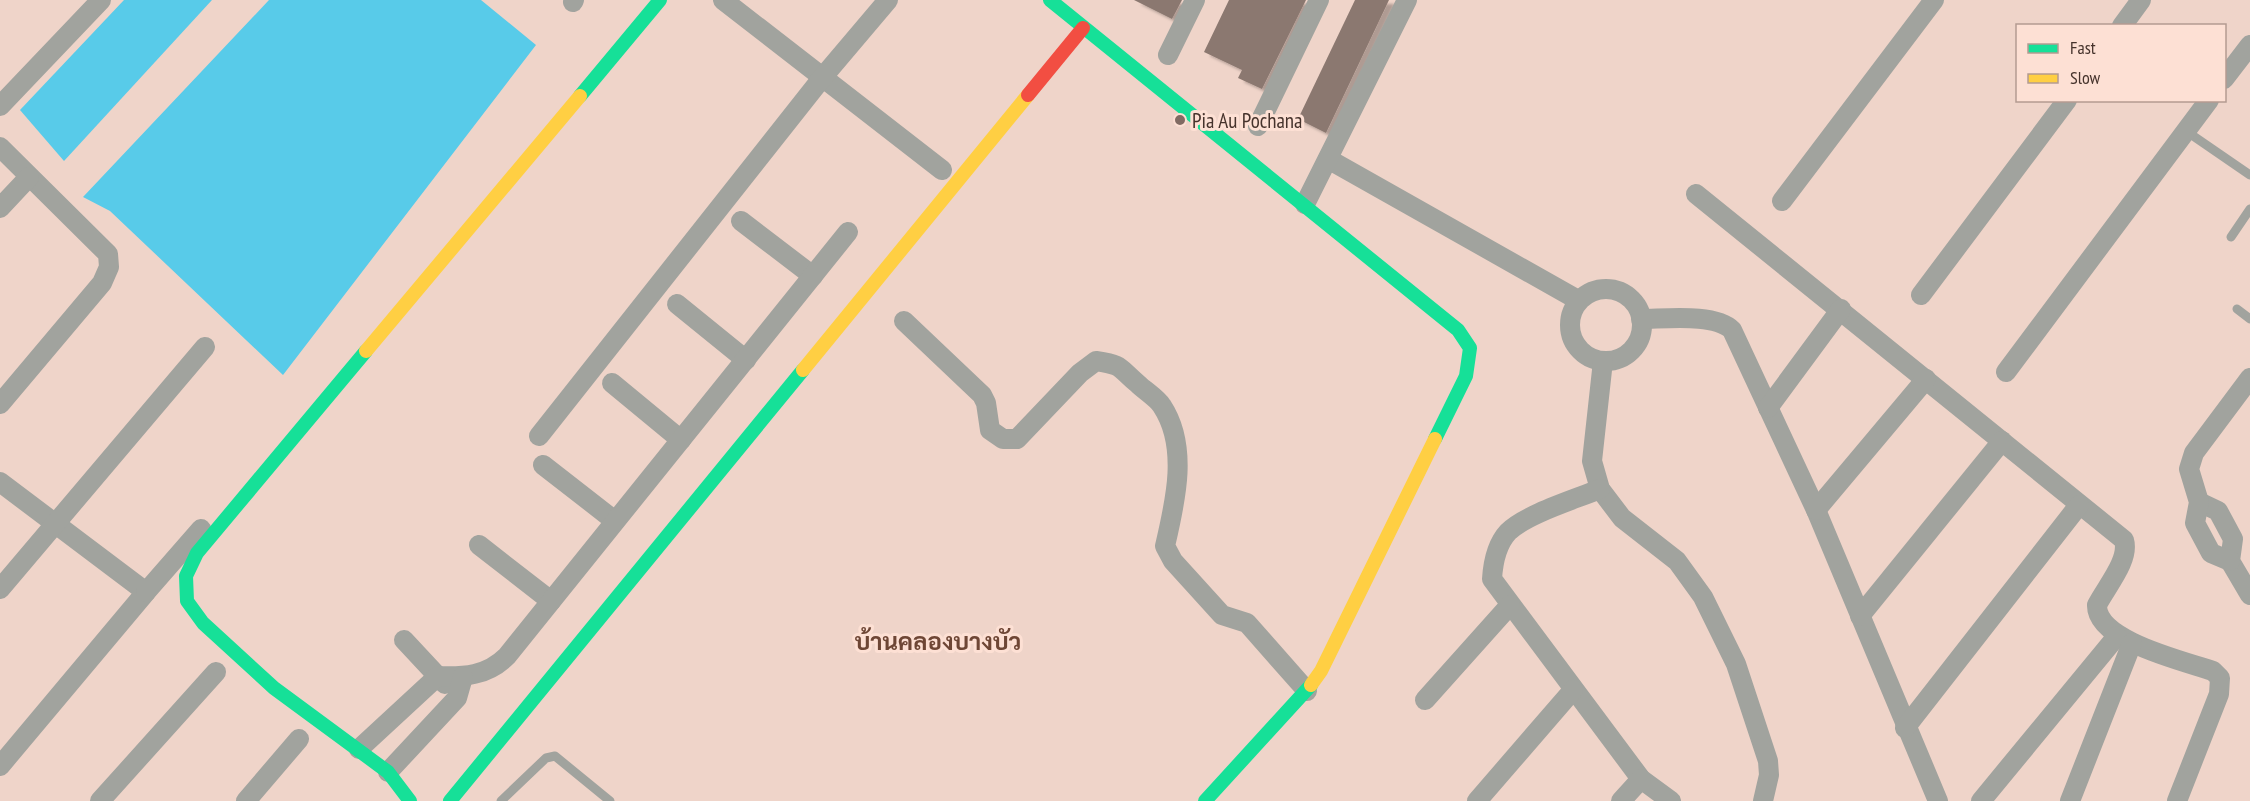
<svg xmlns="http://www.w3.org/2000/svg" width="2250" height="801" font-family="'PT Sans Narrow',Sarabun,sans-serif">
	<defs>
		<filter id="shadow"><feDropShadow dx="6" dy="4" stdDeviation="1.5" flood-color="#0004"/></filter>
	</defs>
	<rect width="100%" height="100%" fill="#efd4c9"/>
	<!-- water -->
	<g fill="#58cbe9">
		<polygon points="124,0 212,0 64,161 20,110"/>
		<polygon points="269,0 481,0 536,45 283,375 110,211 83,197"/>
	</g>
	<!-- building -->
	<g fill="#8b7870" filter="url(#shadow)">
		<polygon points="1134,0 1182,0 1172,19"/>
		<polygon points="1229,0 1306,0 1262,89 1238,78 1242,70 1204,52"/>
		<polygon points="1355,0 1389,0 1326,133 1298,119"/>
	</g>
	<g fill="none" stroke-linecap="round" stroke-linejoin="round">
		<!-- lane -->
		<g stroke="#a1a39e" stroke-width="9">
			<polyline points="2186,131 2250,175"/>
			<polyline points="2231,237 2250,209"/>
			<polyline points="2237,309 2250,319"/>
			<polyline points="501,801 546,758 555,756 610,801"/>
		</g>
		<!-- street -->
		<g stroke="#a1a39e" stroke-width="20">
			<polyline points="723,0 942,170"/>
			<polyline points="573,2 574,0"/>
			<polyline points="2122,26 2141,0"/>
			<polyline points="1168,55 1195,0"/>
			<polyline points="2224,79 2250,45"/>
			<polyline points="0,106 101,0"/>
			<polyline points="1258,126 1319,0"/>
			<polyline points="0,147 108,254 109,267 102,283 0,404"/>
			<polyline points="1328,159 1578,300"/>
			<path d="M1696 194 2124 540C2130 560 2106 587 2097 605 2096 641 2184 661 2213 671L2220 678 2219 694 2177 801"/>
			<polyline points="1782,201 1934,0"/>
			<polyline points="1305,204 1407,0"/>
			<polyline points="0,208 29,177"/>
			<polyline points="741,221 813,276"/>
			<circle cx="1606" cy="325" r="36"/>
			<polyline points="1921,295 2067,100"/>
			<polyline points="677,304 746,360"/>
			<path d="M1641 319C1665 319 1715 313 1732 330L1816 510 1938 801"/>
			<path d="M904 321 982 395 986 403 990 430 1003 439H1017L1080 373 1096 361C1123 365 1118 367 1138 384 1145 391 1157 398 1162 406 1189 447 1175 503 1165 546L1173 561 1222 615 1247 623 1307 691"/>
			<polyline points="1603,361 1592,461 1600,489 1622,518 1677,561 1703,597 1736,664 1768,761 1769,775 1763,801"/>
			<polyline points="2006,372 2209,100"/>
			<polyline points="612,383 681,440"/>
			<polyline points="1768,408 1841,309"/>
			<polyline points="539,436 822,78 888,0"/>
			<polyline points="543,465 615,521"/>
			<polyline points="0,482 146,592 0,766"/>
			<path d="M1600 489C1576 499 1526 514 1508 532 1496 545 1493 563 1492 579L1641 779 1671 801"/>
			<polyline points="2199,502 2218,511 2225,524 2233,539 2230,561 2250,595"/>
			<polyline points="1816,510 1926,379"/>
			<polyline points="479,545 551,601"/>
			<polyline points="2230,561 2211,553 2195,523 2199,502 2189,469 2194,453 2250,378"/>
			<polyline points="0,589 205,347"/>
			<polyline points="146,592 201,529"/>
			<polyline points="1860,616 2002,441"/>
			<polyline points="404,640 445,684"/>
			<polyline points="1425,700 1510,605"/>
			<polyline points="1905,728 2079,505"/>
			<path d="M359 749 438 676C464 677 487 676 507 656L848 232"/>
			<polyline points="388,772 457,698 463,677"/>
			<polyline points="100,801 216,672"/>
			<polyline points="246,801 299,739"/>
			<polyline points="1477,801 1573,690"/>
			<polyline points="1621,801 1641,779"/>
			<polyline points="1981,801 2117,636"/>
			<polyline points="2070,801 2132,643"/>
		</g>
		<!-- fast -->
		<g stroke="#16e098" stroke-width="14">
			<polyline points="1050,0 1458,330 1470,348 1466,376 1435,439"/>
			<polyline points="580,96 660,0"/>
			<polyline points="366,351 197,553 186,576 187,601 203,623 274,688 388,772 410,801"/>
			<polyline points="450,801 803,370"/>
			<polyline points="1205,801 1311,685"/>
		</g>
		<!-- slow -->
		<g stroke="#ffcf43" stroke-width="14">
			<polyline points="366,351 580,96"/>
			<polyline points="803,370 1028,95"/>
			<polyline points="1311,685 1321,671 1435,439"/>
		</g>
		<!-- jam -->
		<polyline stroke="#f24e42" stroke-width="14" points="1028,95 1083,28"/>
	</g>
	<!-- markers -->
	<circle fill="#816b63" stroke="#fde0d4" stroke-width="2" cx="1180" cy="120" r="6"/>
	<g text-anchor="middle" dominant-baseline="central" stroke-width="6" stroke-linejoin="round" paint-order="stroke">
		<!-- poi labels -->
		<g font-size="21" fill="#46332c" stroke="#fde0d4" text-anchor="start">
			<text x="1192" y="120">Pia Au Pochana</text>
		</g>
		<!-- quarter labels -->
		<g font-size="24" font-weight="bold" fill="#6e4635" stroke="#fde0d4">
			<text x="938" y="641">บ้านคลองบางบัว</text>
		</g>
	</g>
	<!-- legend -->
	<rect x="2016" y="24" width="210" height="78" fill="#fde0d4" stroke="#b49b91" stroke-width="1.5"/>
	<rect x="2028" y="44" width="30" height="9" fill="#16e098" stroke="#b49b91" stroke-width="1.5"/>
	<text x="2070" y="54" font-size="18" fill="#46332c">Fast</text>
	<rect x="2028" y="74" width="30" height="9" fill="#ffcf43" stroke="#b49b91" stroke-width="1.5"/>
	<text x="2070" y="84" font-size="18" fill="#46332c">Slow</text>
</svg>
